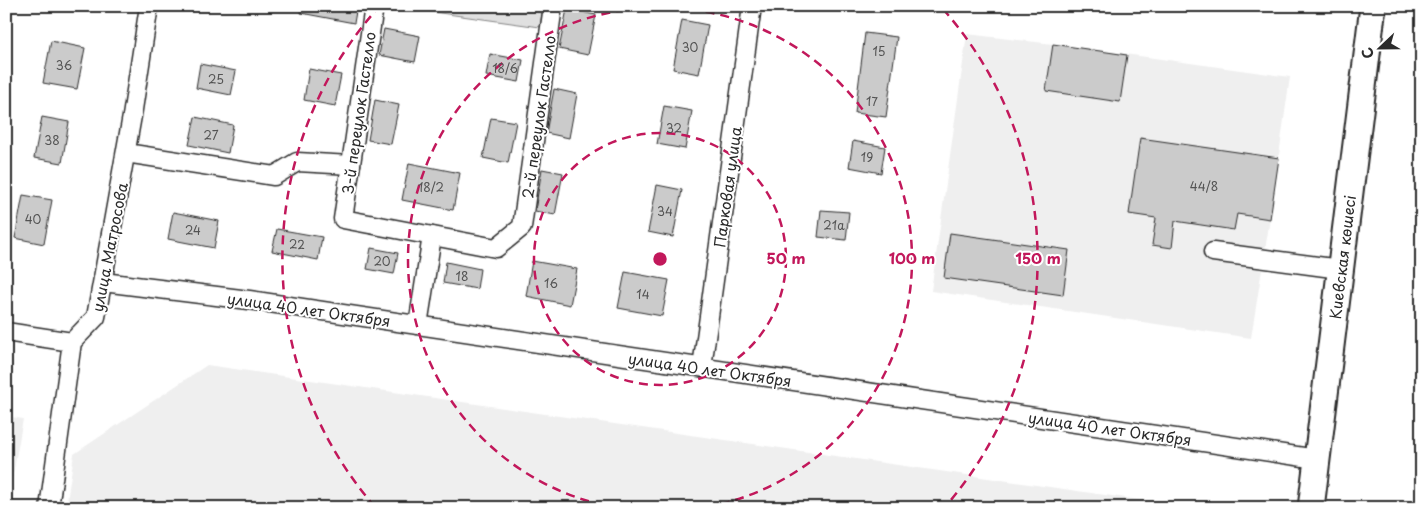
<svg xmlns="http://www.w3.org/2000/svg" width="1428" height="514" font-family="'Playpen Sans',sans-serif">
	<rect width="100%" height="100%" fill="#fff"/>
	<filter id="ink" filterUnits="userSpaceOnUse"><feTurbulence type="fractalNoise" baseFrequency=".02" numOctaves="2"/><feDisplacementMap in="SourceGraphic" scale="10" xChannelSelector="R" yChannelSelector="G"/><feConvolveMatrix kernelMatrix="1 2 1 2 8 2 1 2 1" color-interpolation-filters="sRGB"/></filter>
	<g filter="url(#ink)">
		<!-- built -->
		<g fill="#efefef">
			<polygon points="967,34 1053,44 1290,77 1270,219 1251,338 931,291"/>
			<polygon points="207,365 1195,508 66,508 74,454"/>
			<polygon points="6,416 23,419 7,508 6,508"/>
		</g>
		<!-- green -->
		<polygon fill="#e0e0e0" stroke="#868686" points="390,6 543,6 540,27"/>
		<!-- building -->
		<g fill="#cbcbcb" stroke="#2b2b2b">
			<polygon points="301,6 357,6 354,23 301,13"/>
			<polygon points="567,9 596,15 588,55 559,49"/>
			<polygon points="682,20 708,25 699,74 673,69"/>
			<polygon points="384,29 420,36 415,62 379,55"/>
			<polygon points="865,33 897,37 886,117 855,113"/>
			<polygon points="51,41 85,48 77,89 43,83"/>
			<polygon points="1053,44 1127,55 1120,102 1046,91"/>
			<polygon points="490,54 523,60 519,82 486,76"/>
			<polygon points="200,64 236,71 231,95 196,88"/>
			<polygon points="309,69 341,75 335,106 304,100"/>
			<polygon points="554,89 577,94 569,138 546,133"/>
			<polygon points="375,100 399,105 391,144 368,140"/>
			<polygon points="664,106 692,111 685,149 657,144"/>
			<polygon points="42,117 69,122 62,163 34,158"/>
			<polygon points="195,117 233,125 228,153 189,145"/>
			<polygon points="491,118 516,122 508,163 483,158"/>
			<polygon points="1140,138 1279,158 1270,219 1237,214 1234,230 1175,221 1172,248 1152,245 1156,218 1129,214"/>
			<polygon points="853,141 885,147 881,173 849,167"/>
			<polygon points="409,163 460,173 453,210 402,200"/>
			<polygon points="542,169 563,173 555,215 535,211"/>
			<polygon points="657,185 682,190 673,237 648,232"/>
			<polygon points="23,195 52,200 44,244 15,238"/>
			<polygon points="821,210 849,212 846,240 818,237"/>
			<polygon points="173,212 219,221 214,248 168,239"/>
			<polygon points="277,229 322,237 318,260 272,251"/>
			<polygon points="950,233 1069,250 1063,295 944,278"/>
			<polygon points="371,248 398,253 394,274 367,269"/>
			<polygon points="532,261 577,269 570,305 526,296"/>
			<polygon points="446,262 480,269 477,289 443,283"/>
			<polygon points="625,272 669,280 662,316 618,308"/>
		</g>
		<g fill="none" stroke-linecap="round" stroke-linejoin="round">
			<!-- minor casing -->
			<g stroke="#2b2b2b" stroke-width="21">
				<g id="minor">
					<polyline points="374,6 343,219 496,248 522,227 553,6"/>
					<polyline points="126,153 274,176 297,162 351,165"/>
					<polyline points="1213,252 1340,269"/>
					<polyline points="103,282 249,300 1317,459"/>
					<polyline points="418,325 432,236"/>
					<polyline points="6,332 72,342"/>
					<polyline points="702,367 752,6"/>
					<polyline points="49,508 72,342 96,317 132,116 149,6"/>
				</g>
			</g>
			<!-- highway casing -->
			<g stroke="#2b2b2b" stroke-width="29">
				<polyline id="highway" points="1311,508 1373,6"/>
			</g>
			<!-- minor -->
			<use href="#minor" stroke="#fff" stroke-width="18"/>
			<!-- highway -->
			<use href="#highway" stroke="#fff" stroke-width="25"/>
		</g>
	</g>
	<!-- distance rings -->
	<g fill="none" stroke="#c2185b" stroke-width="2.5" stroke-dasharray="9 6">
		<circle cx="660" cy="259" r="126"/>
		<path d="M618 508A252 252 0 1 1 702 508"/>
		<path d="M375 507A378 378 0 0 1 377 9M943 9A378 378 0 0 1 945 507"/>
	</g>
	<g text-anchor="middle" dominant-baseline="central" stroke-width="4" stroke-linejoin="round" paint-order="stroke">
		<!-- number labels -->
		<g font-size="12" fill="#535353">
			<text x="690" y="47">30</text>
			<text x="879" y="51">15</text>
			<text x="64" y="65">36</text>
			<text x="505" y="68">18/6</text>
			<text x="216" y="79">25</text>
			<text x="872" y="101">17</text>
			<text x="674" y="128">32</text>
			<text x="211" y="135">27</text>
			<text x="52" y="140">38</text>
			<text x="867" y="157">19</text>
			<text x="1204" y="186">44/8</text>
			<text x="431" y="187">18/2</text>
			<text x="665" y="211">34</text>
			<text x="33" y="219">40</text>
			<text x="834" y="225">21а</text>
			<text x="193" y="230">24</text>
			<text x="297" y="244">22</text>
			<text x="382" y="261">20</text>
			<text x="462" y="276">18</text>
			<text x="551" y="283">16</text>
			<text x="643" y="294">14</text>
		</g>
		<!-- street labels -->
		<g font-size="15" fill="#2b2b2b" stroke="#fff">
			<text transform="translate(358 113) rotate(-82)">3-й переулок Гастелло</text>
			<text transform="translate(538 117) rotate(-82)">2-й переулок Гастелло</text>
			<text transform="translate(727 187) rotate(-82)">Парковая улица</text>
			<text transform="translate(109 247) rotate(-79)">улица Матросова</text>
			<text transform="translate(1342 257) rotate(-83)">Киевская көшесі</text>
			<text transform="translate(309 309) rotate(8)">улица 40 лет Октября</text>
			<text transform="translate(710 369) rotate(8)">улица 40 лет Октября</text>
			<text transform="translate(1110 428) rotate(8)">улица 40 лет Октября</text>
		</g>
	</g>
	<circle cx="660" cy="259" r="8" fill="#c2185b" stroke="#fff" stroke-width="2.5"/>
	<g font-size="15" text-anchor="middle" font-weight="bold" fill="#c2185b" stroke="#fff" stroke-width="4" stroke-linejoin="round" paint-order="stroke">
		<text x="786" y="264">50 m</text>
		<text x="912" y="264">100 m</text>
		<text x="1038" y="264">150 m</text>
	</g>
	<!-- margin -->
	<rect width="1428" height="514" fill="none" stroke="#fff" stroke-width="25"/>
	<rect x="12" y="12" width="1403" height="489" fill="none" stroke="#2b2b2b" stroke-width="2" filter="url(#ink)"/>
	<!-- north arrow -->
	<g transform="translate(1380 48) rotate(248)" stroke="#ffffff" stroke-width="4" paint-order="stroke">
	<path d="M0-4L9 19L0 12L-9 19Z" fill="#2b2b2b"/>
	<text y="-8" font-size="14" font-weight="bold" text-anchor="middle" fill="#2b2b2b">С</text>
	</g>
</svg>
